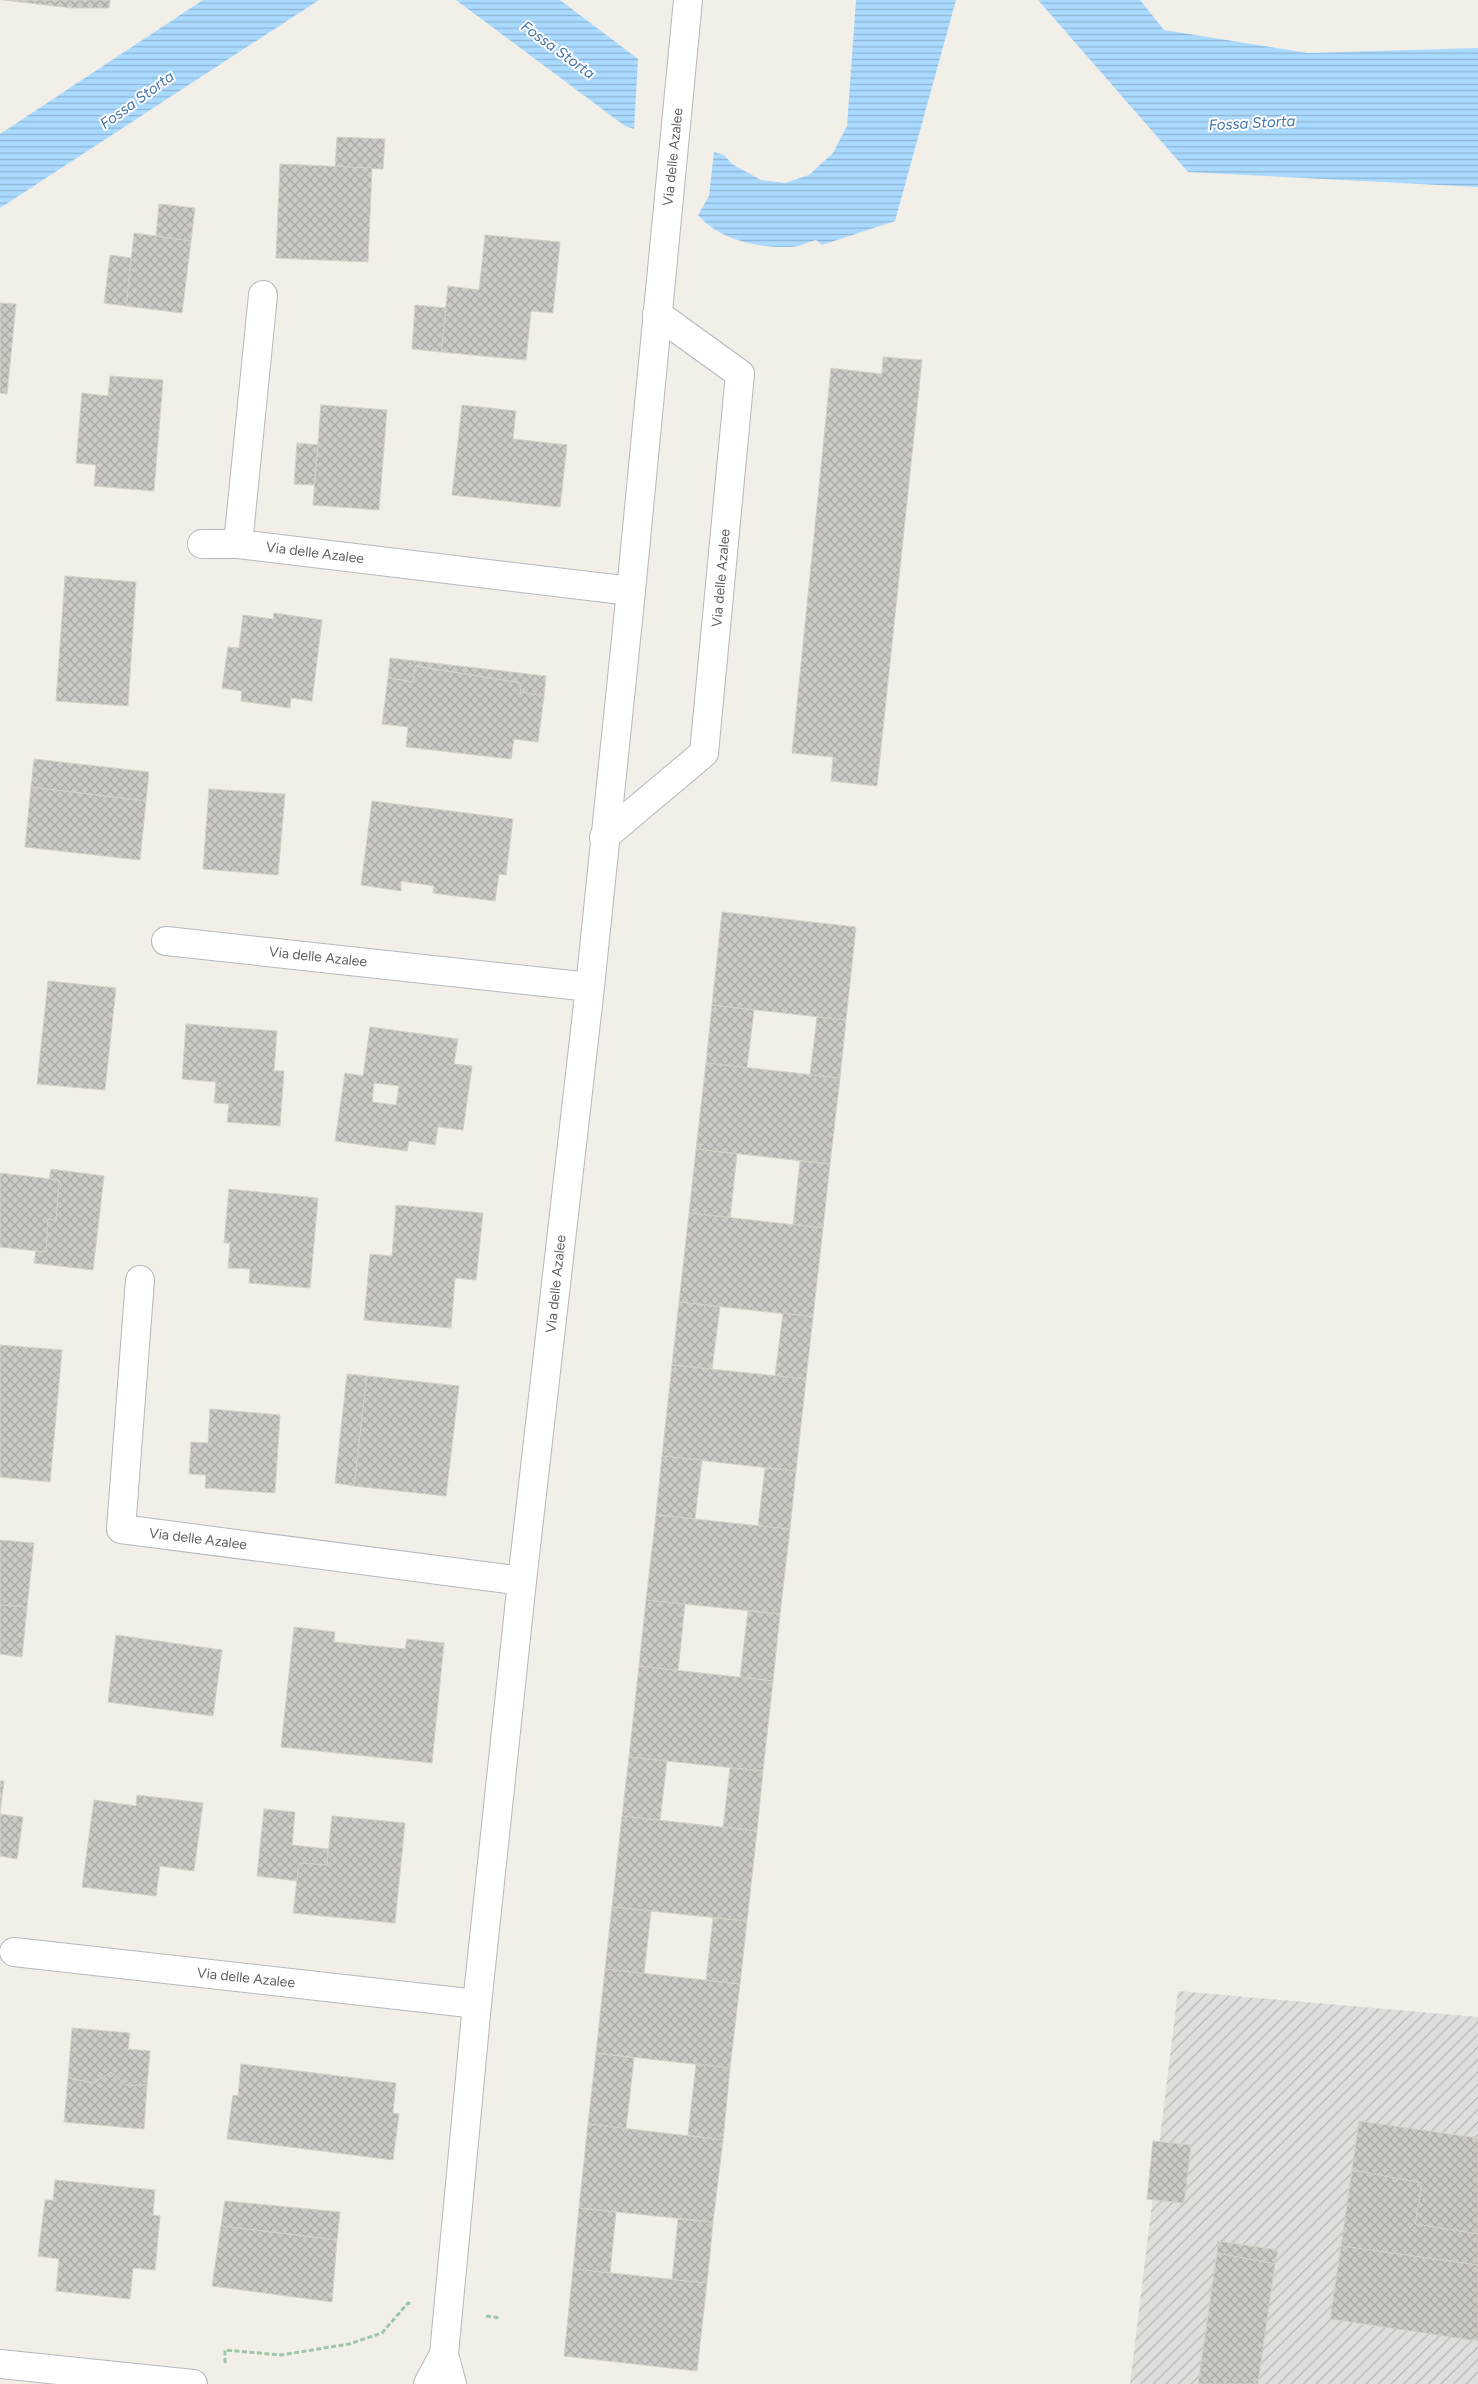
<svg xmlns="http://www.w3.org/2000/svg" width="1478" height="2384" font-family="Figtree,sans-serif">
	<defs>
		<pattern id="industrial-furrows" width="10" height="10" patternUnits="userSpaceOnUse" patternTransform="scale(1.25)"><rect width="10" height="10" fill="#e0deda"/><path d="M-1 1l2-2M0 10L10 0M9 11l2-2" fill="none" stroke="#b9b8b5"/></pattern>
		<pattern id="water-rules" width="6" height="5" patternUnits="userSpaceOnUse" patternTransform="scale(1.25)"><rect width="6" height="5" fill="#aadaff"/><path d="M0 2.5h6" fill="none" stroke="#8eb4d2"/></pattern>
		<pattern id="building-cross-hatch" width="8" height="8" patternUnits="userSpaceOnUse" patternTransform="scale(1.25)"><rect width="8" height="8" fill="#cccac5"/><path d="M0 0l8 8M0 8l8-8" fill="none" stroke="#a9a8a4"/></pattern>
	</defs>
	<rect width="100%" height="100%" fill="#f1efe8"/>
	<!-- industrial -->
	<polygon fill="url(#industrial-furrows)" points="1178,1991 1478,2017 1478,2384 1130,2384"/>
	<!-- water -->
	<g fill="url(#water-rules)">
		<polygon points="203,0 319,0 0,208 0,134"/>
		<polygon points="456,0 560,0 638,59 634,129 625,126"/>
		<path d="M856 0H956L895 221 822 245 816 240C808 242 799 247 790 247 758 248 720 240 698 215L709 196 714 152 724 155 732 164 761 180 785 183 809 175 833 153 847 126Z"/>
		<polygon points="1038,0 1140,0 1164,30 1308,53 1478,48 1478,187 1188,172"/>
	</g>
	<!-- building -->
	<g fill="url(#building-cross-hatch)" stroke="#d6d1c6" fill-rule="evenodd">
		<polygon points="3,0 110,0 109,8 72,8"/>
		<polygon points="337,137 385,139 383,169 335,167"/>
		<polygon points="280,164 372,168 368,262 276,258"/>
		<polygon points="159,204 195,208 191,241 156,236"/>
		<polygon points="134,233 191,241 182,313 126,306"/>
		<polygon points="485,235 560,242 553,313 531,311 526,360 441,352 448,286 479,290"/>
		<polygon points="110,255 131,258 126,306 104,303"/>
		<polygon points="0,303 16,304 7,394 0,393"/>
		<polygon points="415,305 446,308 441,352 412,349"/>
		<polygon points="883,357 922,360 877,786 831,781 833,757 792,753 831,368 882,374"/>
		<polygon points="110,376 163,380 154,491 94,486 96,465 76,463 82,393 108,396"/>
		<polygon points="321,405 387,410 379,510 313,505"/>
		<polygon points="462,405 516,411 513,439 567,445 560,507 452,495"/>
		<polygon points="297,443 318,445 314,485 294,484"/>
		<polygon points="65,576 136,582 128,706 56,701"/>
		<polygon points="274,613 322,620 312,701 291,698 290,708 241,701 242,691 222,688 228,647 239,648 243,615 273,619"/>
		<polygon points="390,658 546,676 544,696 520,692 521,683 415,666 413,682 388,678"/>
		<polygon points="415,666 521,683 520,692 544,696 538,742 514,739 511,759 406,747 408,727 382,724 388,678 413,682"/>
		<polygon points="34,759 149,772 146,801 31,787"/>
		<polygon points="31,787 146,801 140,860 25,847"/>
		<polygon points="209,789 285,794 278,875 203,869"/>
		<polygon points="372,801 513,819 506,875 499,874 495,901 433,893 434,886 401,881 401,891 361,885"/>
		<polygon points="722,912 856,927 846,1020 712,1005"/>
		<polygon points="48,981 116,988 105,1090 37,1084"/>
		<polygon points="712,1005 754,1010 747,1068 706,1063"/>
		<polygon points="817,1017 846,1020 840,1078 810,1075"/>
		<polygon points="186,1024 277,1031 274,1071 284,1071 280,1126 227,1122 229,1104 214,1103 216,1082 182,1079"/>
		<path d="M370 1027 458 1039 454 1064 472 1066 463 1130 438 1127 435 1145 409 1141 407 1151 335 1141 345 1073 363 1076ZM374 1083 399 1086 396 1105 372 1102Z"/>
		<polygon points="706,1063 840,1078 830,1164 696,1149"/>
		<polygon points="696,1149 737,1154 730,1218 689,1213"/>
		<polygon points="800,1161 830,1164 823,1228 793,1225"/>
		<polygon points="51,1169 104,1176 93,1270 34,1263 36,1251 46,1252 48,1219 56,1220 59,1180 49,1179"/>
		<polygon points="0,1173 59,1180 56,1220 48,1219 46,1252 0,1247"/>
		<polygon points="229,1189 318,1198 310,1288 249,1283 250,1269 228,1268 230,1243 224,1243"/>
		<polygon points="396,1205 483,1213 476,1280 455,1278 451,1328 364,1320 370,1254 392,1256"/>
		<polygon points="689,1213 823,1228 813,1317 679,1302"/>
		<polygon points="679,1302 720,1307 712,1369 672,1365"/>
		<polygon points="783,1313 813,1317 806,1379 775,1376"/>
		<polygon points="0,1345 62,1350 50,1482 0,1477"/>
		<polygon points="672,1365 806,1379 796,1471 662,1456"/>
		<polygon points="347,1374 367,1376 354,1486 335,1483"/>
		<polygon points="367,1376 459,1386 446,1496 354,1486"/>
		<polygon points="210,1409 280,1415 275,1493 205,1488 206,1475 189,1474 191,1442 208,1443"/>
		<polygon points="662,1456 702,1460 695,1519 656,1515"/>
		<polygon points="765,1468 796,1471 790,1529 758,1526"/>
		<polygon points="656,1515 790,1529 780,1614 646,1600"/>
		<polygon points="0,1540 34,1543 27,1607 0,1605"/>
		<polygon points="646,1600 685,1604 678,1671 639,1666"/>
		<polygon points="0,1605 27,1607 22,1657 0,1654"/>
		<polygon points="748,1611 780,1614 773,1681 740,1677"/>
		<polygon points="294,1627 335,1632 334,1642 405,1649 407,1639 444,1643 432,1763 281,1747"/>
		<polygon points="116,1635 222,1650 213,1716 108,1702"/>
		<polygon points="639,1666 773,1681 763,1771 629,1757"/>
		<polygon points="629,1757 667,1761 660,1820 622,1816"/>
		<polygon points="730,1768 763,1771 757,1831 723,1827"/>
		<polygon points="0,1781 4,1781 0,1814 23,1817 17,1859 0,1856"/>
		<polygon points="137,1795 203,1803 194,1871 160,1866 156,1896 82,1887 94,1800 136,1806"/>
		<polygon points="264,1809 295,1812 292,1845 328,1849 327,1865 299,1863 297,1881 257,1876"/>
		<polygon points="332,1816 405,1823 395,1923 293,1913 299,1863 327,1865"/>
		<polygon points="622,1816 757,1831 747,1921 612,1907"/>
		<polygon points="612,1907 651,1911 644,1974 605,1969"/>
		<polygon points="713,1918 747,1921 740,1984 706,1980"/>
		<polygon points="605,1969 740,1984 730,2068 596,2053"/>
		<polygon points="72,2028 130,2033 128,2049 150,2051 147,2085 127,2086 111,2072 94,2083 68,2078"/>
		<polygon points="596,2053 634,2058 626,2129 588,2124"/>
		<polygon points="241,2064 396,2083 393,2113 399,2114 393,2160 227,2139 233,2095 238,2096"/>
		<polygon points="696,2064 730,2068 723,2140 688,2135"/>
		<polygon points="111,2072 127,2086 147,2085 144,2129 64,2122 68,2078 94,2083"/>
		<polygon points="1359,2121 1478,2138 1478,2234 1415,2224 1422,2183 1352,2170"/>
		<polygon points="588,2124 723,2140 713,2222 579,2208"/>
		<polygon points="1153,2141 1191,2145 1184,2203 1147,2199"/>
		<polygon points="1352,2170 1422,2183 1415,2224 1478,2234 1478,2265 1341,2246"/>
		<polygon points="55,2180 155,2190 153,2215 160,2216 155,2270 133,2268 130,2299 56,2291 59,2259 38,2256 45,2200 53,2200"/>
		<polygon points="225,2201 340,2212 337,2240 221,2226"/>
		<polygon points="579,2208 616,2212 610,2273 573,2269"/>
		<polygon points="678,2219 713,2222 707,2283 672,2280"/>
		<polygon points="221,2226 337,2240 332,2302 212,2286"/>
		<polygon points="1218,2241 1278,2250 1275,2264 1217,2253"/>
		<polygon points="1341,2246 1478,2265 1478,2341 1330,2319"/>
		<polygon points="1217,2253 1275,2264 1258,2384 1198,2384"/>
		<polygon points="573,2269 707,2283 697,2371 564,2356"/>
	</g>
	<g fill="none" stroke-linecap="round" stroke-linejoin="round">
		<!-- minor casing -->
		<g stroke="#b5b8bc" stroke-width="30">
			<g id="minor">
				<polyline points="202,544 238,544 631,591"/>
				<polyline points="238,544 263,295"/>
				<polyline points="604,837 704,753 740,374 657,314"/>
				<polyline points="166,941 590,987"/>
				<polyline points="140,1280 121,1529 522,1581"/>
				<polyline points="14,1952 477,2004"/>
				<polyline points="0,2364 193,2384"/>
				<polyline points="428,2384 444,2354"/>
				<polyline points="452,2384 444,2354 477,2004 522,1581 590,987 631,591 688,0"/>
			</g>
		</g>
		<!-- path -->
		<g stroke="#9cc7a9" stroke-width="3" stroke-dasharray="5 2.5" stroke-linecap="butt">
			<polyline points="486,2316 500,2318"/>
			<polyline points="225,2363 225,2350 281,2355 349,2344 382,2333 408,2303 411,2304"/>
		</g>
		<!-- minor -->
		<use href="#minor" stroke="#fff" stroke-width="28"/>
	</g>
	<g text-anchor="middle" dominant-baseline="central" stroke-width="4" stroke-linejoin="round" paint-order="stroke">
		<!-- street labels -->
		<g font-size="14" fill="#5f6368" stroke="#fff">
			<text transform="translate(673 157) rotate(-84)">Via delle Azalee</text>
			<text transform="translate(315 553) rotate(7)">Via delle Azalee</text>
			<text transform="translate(721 578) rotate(-85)">Via delle Azalee</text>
			<text transform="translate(318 957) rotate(6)">Via delle Azalee</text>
			<text transform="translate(556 1284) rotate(-84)">Via delle Azalee</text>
			<text transform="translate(198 1539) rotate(7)">Via delle Azalee</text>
			<text transform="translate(246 1978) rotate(6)">Via delle Azalee</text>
		</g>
		<!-- water labels -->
		<g font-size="15" font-style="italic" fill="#4174aa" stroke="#fff">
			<text transform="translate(558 50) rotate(36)">Fossa Storta</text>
			<text transform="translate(137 100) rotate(-36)">Fossa Storta</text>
			<text transform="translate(1252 123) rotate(-3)">Fossa Storta</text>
		</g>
	</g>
</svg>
